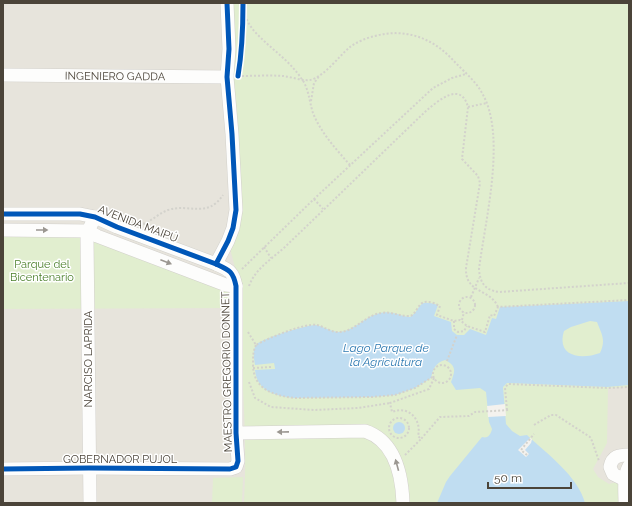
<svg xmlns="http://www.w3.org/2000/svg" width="632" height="506" font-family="Raleway,sans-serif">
	<rect width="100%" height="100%" fill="#f4f2ee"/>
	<!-- residential -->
	<rect fill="#e7e4dc" x="3" y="3" width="626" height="500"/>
	<!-- green -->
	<g fill="#e1eecf">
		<path d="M227 3H629V387L608 388 607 443 593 469 598 477 609 484 625 480V503H244C248 431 241 359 236 286L237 275 228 241 233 228Z"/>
		<polygon points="3,231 88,231 226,285 232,308 3,309"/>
		<polygon points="243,477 242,503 212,503 213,478"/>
	</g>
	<!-- water -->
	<g fill="#c0ddf1" fill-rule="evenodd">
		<path d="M629 301V385L607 387 507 383 503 387 506 424 512 431 520 436 527 435C546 453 578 476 585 503H437L446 482 450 476 482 437C488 439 491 434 492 429L489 422 486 392 480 388 456 390 451 382C455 371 457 366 445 360 435 363 433 369 431 378L415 388 395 395 372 397 294 398C275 396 257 391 255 370L275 369V368L274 363 255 365C254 358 252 350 257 344 264 338 306 325 315 325 323 326 331 332 339 332 352 332 366 316 380 313 391 310 400 316 410 317 423 308 416 298 438 305L434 316 451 322 452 331 457 335H464L470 329 486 335 492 318 496 319 500 307ZM590 321 597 322C602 335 606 340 600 353 581 360 556 357 564 331L571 327Z"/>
		<circle cx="399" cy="428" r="6"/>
	</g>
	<!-- pier -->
	<g fill="#f4f2ee">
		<polygon points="505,404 506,416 488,417 487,406"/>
		<polygon points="530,438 532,439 531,443 525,450 529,454 526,457 518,450"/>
	</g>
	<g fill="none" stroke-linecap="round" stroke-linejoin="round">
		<!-- street casing -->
		<g stroke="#d2d0cb" stroke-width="14">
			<g id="street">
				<path id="s1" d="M3 75 227 77"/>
				<path d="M3 214H80L95 217 117 227 216 264C229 270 233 271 236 286V433L238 461 236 467 230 469 89 468 3 469"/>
				<polyline points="3,230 88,231 97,236 226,285 236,286"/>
				<polyline points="216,264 228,241 233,228 236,210 232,134 227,77 229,49 227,3"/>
				<path d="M236 433 365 431C395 441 402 475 403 503"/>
				<path d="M625 480 613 474 610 467C612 456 619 455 629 455"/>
				<polyline points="90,503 87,239 88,231 95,217"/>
				<path d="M625 503C625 490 623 477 629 466"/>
			</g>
		</g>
		<!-- path -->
		<g stroke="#d3d2cc" stroke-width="2" stroke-dasharray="2 2" stroke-linecap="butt">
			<path d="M243 12C247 20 250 27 256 33 271 49 289 60 301 78 309 88 309 101 313 113 321 133 336 149 350 165"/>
			<path d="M238 76C253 76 269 75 283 76 292 77 302 81 310 80 324 77 339 56 350 47 357 42 366 38 375 36 404 28 431 37 452 59 462 70 475 80 482 93 507 135 485 221 479 269 480 282 484 290 499 292L629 283"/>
			<polyline points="311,101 314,83 320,75"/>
			<polyline points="468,107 487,103"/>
			<polyline points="314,199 323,209"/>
			<path d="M143 224C152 221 159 213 168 210 189 203 207 219 223 195"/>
			<polyline points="264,247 271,258"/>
			<polyline points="242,269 314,199 433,88 452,78 466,74"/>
			<path d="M249 286C256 267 274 258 288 244 334 200 380 155 426 111 439 100 461 81 468 107L462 159 478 176 480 183 466 268C465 294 490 288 498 307"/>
			<circle cx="467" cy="305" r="8"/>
			<polyline points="471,297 479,278"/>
			<polyline points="462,320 464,312"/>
			<polyline points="454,321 454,329 458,332 464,331 467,326"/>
			<path d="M248 332 256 345C268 338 304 323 317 325 325 327 332 333 340 332 355 331 366 315 381 313 391 311 398 316 408 316 417 317 417 300 428 302 432 302 436 304 440 306L437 315 454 321 460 320 467 326 485 332 490 315 494 316 498 307 629 300"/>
			<path d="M256 345C253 351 253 357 253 364 253 389 272 395 294 398L372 397 395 395 415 388 434 376"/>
			<polyline points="447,361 457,335"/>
			<circle cx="442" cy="374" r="9"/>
			<polyline points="253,368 271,367"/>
			<path d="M434 378 429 389 390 403 392 412C409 405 422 420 418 436L421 439 440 417 469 416 475 412 510 410"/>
			<polyline points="249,382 255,398 271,407 314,410 358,408 390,403"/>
			<polyline points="507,410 505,388 508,384 608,388 629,387"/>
			<circle cx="399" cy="428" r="10"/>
			<polyline points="534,425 551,415 556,415 590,437 592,441 599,461"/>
			<polyline points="405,455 421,439"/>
			<polyline points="527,455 521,450 534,434"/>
		</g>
		<!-- street -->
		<use href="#street" stroke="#fdfdfc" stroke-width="13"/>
		<!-- cycleway casing -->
		<g stroke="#fff" stroke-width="8">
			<g id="cycleway">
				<path d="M238 76C242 52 243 28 243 3"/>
				<path d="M3 214H80L95 217 117 227 216 264C229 270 233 271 236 286V433L238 461 236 467 230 469 89 468 3 469"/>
				<polyline points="216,264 228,241 233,228 236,210 232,134 227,77 229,49 227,3"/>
			</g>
		</g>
		<!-- cycleway -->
		<use href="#cycleway" stroke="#0057b8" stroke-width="5"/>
	</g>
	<!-- one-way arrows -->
	<defs><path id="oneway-solid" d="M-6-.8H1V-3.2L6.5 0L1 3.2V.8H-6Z"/></defs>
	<g fill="#9b9791">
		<use href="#oneway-solid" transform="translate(42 230)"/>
		<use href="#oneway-solid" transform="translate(166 262) rotate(21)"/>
		<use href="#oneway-solid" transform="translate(283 432) rotate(179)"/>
		<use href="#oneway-solid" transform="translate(397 465) rotate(-105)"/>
	</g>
	<g text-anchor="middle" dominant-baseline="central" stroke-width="3" stroke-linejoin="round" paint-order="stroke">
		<!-- street labels -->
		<g font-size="11" fill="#4b4439" stroke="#fff">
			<text stroke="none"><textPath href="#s1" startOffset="112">INGENIERO GADDA</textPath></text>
			<text transform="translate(138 224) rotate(21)">AVENIDA MAIPÚ</text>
			<text transform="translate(88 359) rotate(-90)">NARCISO LAPRIDA</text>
			<text transform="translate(227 372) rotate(-91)">MAESTRO GREGORIO DONNET</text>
			<text x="120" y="459">GOBERNADOR PUJOL</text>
		</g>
		<!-- park labels -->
		<g font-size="11" fill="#4a7f2a" stroke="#fff">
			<text x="42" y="264">Parque del<tspan x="42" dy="13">Bicentenario</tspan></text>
		</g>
		<!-- water labels -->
		<g font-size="12" font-style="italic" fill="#2e7ab2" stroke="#fff">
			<text x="386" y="348">Lago Parque de<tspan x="386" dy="14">la Agricultura</tspan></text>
		</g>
	</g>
	<!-- border -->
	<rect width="632" height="506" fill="none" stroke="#4b4439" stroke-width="8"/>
	<!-- scale -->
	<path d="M488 482v6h83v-6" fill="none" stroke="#4b4439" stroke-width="2"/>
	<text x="494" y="482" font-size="12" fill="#4b4439" stroke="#ffffff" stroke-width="3" paint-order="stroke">50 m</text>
</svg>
